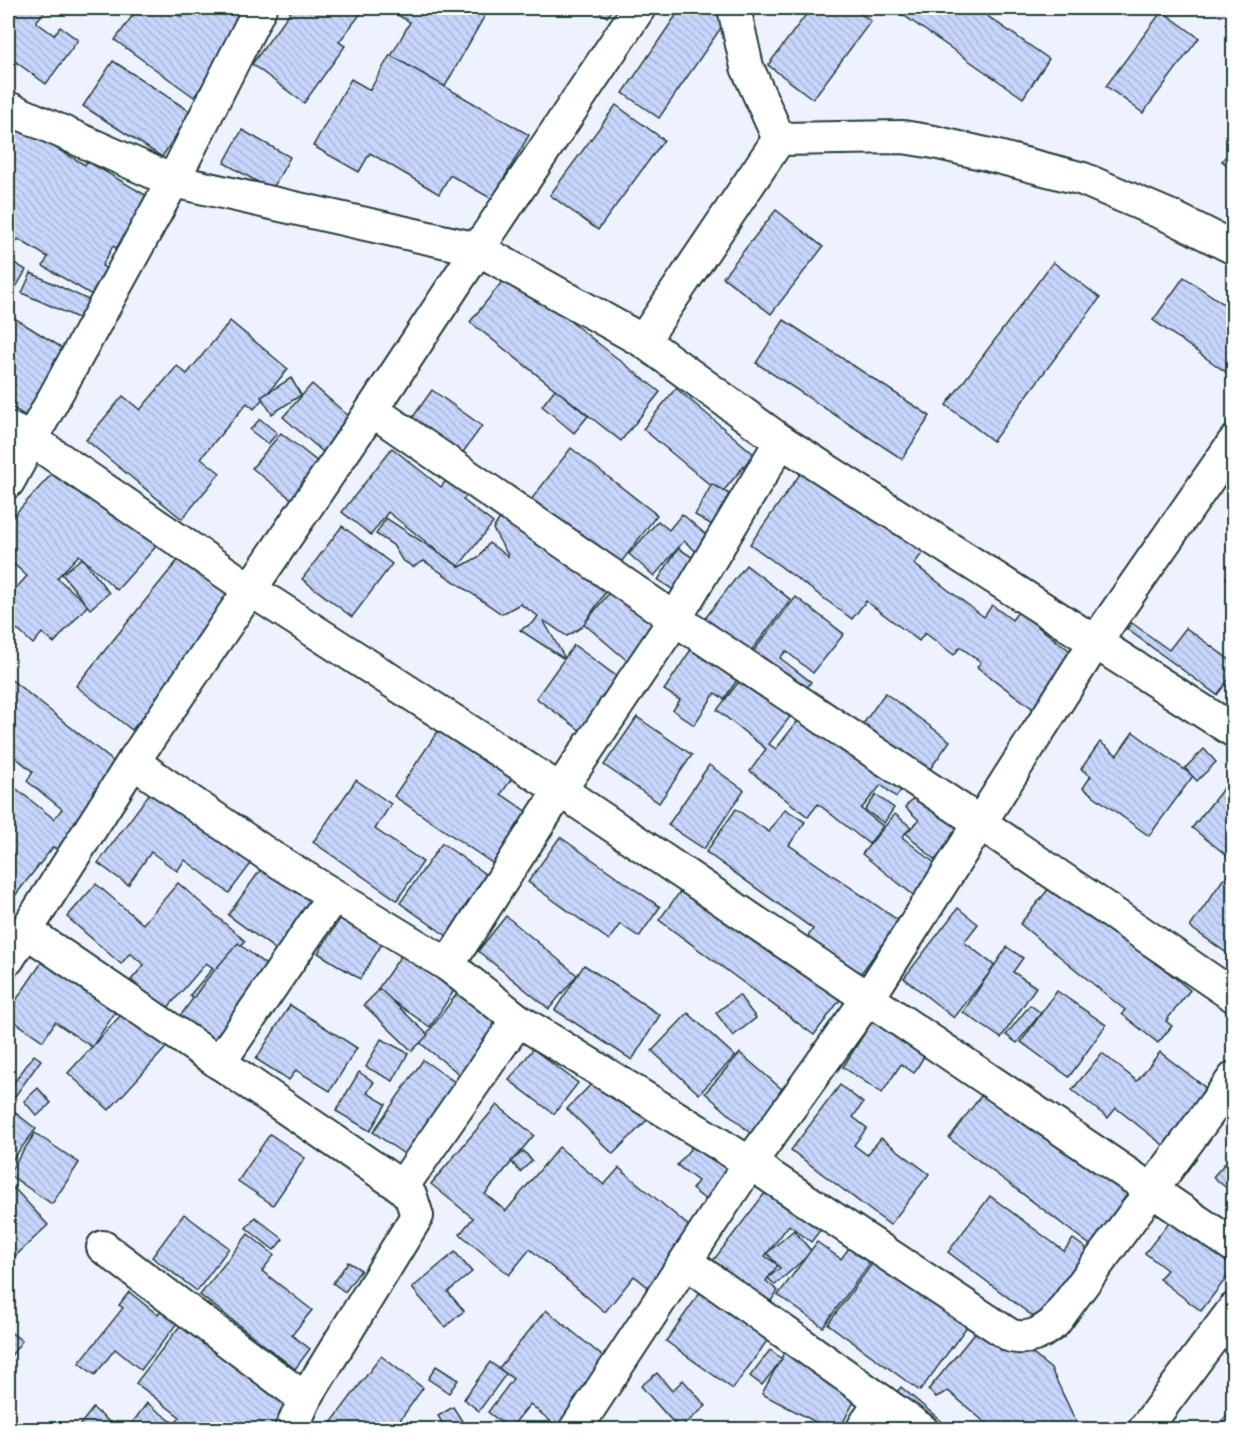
<svg xmlns="http://www.w3.org/2000/svg" width="1241" height="1437" font-family="Sriracha,sans-serif">
	<defs>
		<pattern id="building-back-hatch" width="6" height="6" patternUnits="userSpaceOnUse" patternTransform="scale(1.5)"><rect width="6" height="6" fill="#c8d5fc"/><path d="M-1 5l2 2M0 0l6 6M5-1l2 2" fill="none" stroke="#abb8d9"/></pattern>
	</defs>
	<rect width="100%" height="100%" fill="#eef2fe"/>
	<filter id="ink" filterUnits="userSpaceOnUse"><feTurbulence type="fractalNoise" baseFrequency=".0167" numOctaves="2"/><feDisplacementMap in="SourceGraphic" scale="12" xChannelSelector="R" yChannelSelector="G"/><feConvolveMatrix kernelMatrix="1 2 1 2 8 2 1 2 1" color-interpolation-filters="sRGB"/></filter>
	<g filter="url(#ink)">
		<!-- building -->
		<g fill="url(#building-back-hatch)" stroke="#1f3d34" stroke-width="1.5">
			<polygon points="8,8 47,8 36,22 54,35 60,27 78,40 46,84 8,56"/>
			<polygon points="138,8 168,8 182,17 188,8 257,8 194,97 115,40"/>
			<polygon points="293,8 365,8 339,42 345,46 304,103 252,64"/>
			<polygon points="385,8 489,8 444,88 390,58 410,22"/>
			<polygon points="593,8 614,8 607,17"/>
			<polygon points="681,8 710,8 727,19 659,118 623,93"/>
			<polygon points="811,8 853,8 871,21 813,99 768,65"/>
			<polygon points="893,8 976,8 1049,59 1023,98"/>
			<polygon points="1162,11 1199,38 1143,113 1106,86"/>
			<polygon points="390,55 529,135 492,199 450,175 439,194 370,153 359,172 313,146 351,79 370,90"/>
			<polygon points="113,61 191,112 162,157 83,106"/>
			<polygon points="616,105 664,140 598,230 550,195"/>
			<polygon points="16,125 85,165 87,161 154,200 124,252 113,246 102,266 117,275 102,301 43,266 48,257 18,239 8,258 8,140"/>
			<polygon points="242,130 290,157 272,190 224,163"/>
			<polygon points="1234,145 1234,170 1222,161"/>
			<polygon points="776,210 823,247 771,314 723,277"/>
			<polygon points="8,259 26,270 11,296 8,294"/>
			<polygon points="1053,262 1100,298 993,441 946,405"/>
			<polygon points="31,273 95,303 87,322 22,293"/>
			<polygon points="509,273 660,392 621,441 470,322"/>
			<polygon points="1184,277 1234,311 1234,363 1227,373 1153,320"/>
			<polygon points="11,316 77,357 37,423 8,405 8,321"/>
			<polygon points="784,320 930,416 902,459 756,363"/>
			<polygon points="230,321 288,369 254,409 247,403 201,458 220,473 182,519 86,440 123,396 140,410 177,366 187,374"/>
			<polygon points="291,378 301,395 272,414 261,397"/>
			<polygon points="312,384 352,419 323,452 283,417"/>
			<polygon points="676,388 754,454 721,494 643,429"/>
			<polygon points="555,389 588,416 574,433 542,406"/>
			<polygon points="432,390 482,426 453,466 403,431"/>
			<polygon points="260,419 277,433 268,444 250,430"/>
			<polygon points="281,433 323,466 295,502 252,468"/>
			<polygon points="392,448 441,487 448,478 468,494 463,500 493,523 458,567 388,512 371,535 342,512"/>
			<polygon points="571,448 657,515 616,569 530,501"/>
			<polygon points="67,457 160,542 117,590 79,555 57,578 88,605 54,643 42,633 33,644 8,621 8,597 27,576 8,559 8,522"/>
			<polygon points="808,463 925,550 914,564 984,617 992,605 1012,620 1018,612 1077,656 1036,711 977,667 981,662 960,647 954,655 925,633 919,641 866,601 852,619 750,544"/>
			<polygon points="712,484 729,494 712,525 695,515"/>
			<polygon points="504,512 611,584 582,627 567,636 543,620 566,660 520,630 534,622 538,616 520,604 502,614 424,561 413,567 402,560 393,545 376,534 386,518 460,567 480,556 489,543 509,557 493,529"/>
			<polygon points="682,514 718,545 706,560 684,541 654,576 629,554 658,521 669,530"/>
			<polygon points="342,526 392,564 352,617 302,579"/>
			<polygon points="678,548 707,567 686,598 658,580"/>
			<polygon points="187,549 242,593 132,730 76,686"/>
			<polygon points="82,558 109,593 90,609 62,574"/>
			<polygon points="746,565 791,600 747,656 703,621"/>
			<polygon points="1234,568 1234,584 1226,578"/>
			<polygon points="617,583 664,622 630,663 584,624"/>
			<polygon points="796,597 844,634 813,673 786,651 780,658 811,682 799,698 748,658"/>
			<polygon points="1132,623 1169,650 1186,628 1234,663 1234,673 1217,695 1127,629"/>
			<polygon points="574,645 623,681 584,733 536,698"/>
			<polygon points="694,645 740,676 724,699 715,693 694,725 673,710 680,700 664,690"/>
			<polygon points="8,677 119,766 88,811 58,850 53,847 10,902 8,900 8,782 54,819 62,809 27,781 33,772 8,751"/>
			<polygon points="741,679 790,717 769,744 776,749 807,709 814,729 849,756 859,744 908,782 896,797 881,785 861,809 883,826 869,844 818,804 808,817 750,771 766,749 717,710"/>
			<polygon points="885,693 950,741 928,772 863,724"/>
			<polygon points="637,717 692,755 659,803 604,765"/>
			<polygon points="447,718 520,767 501,794 536,818 501,869 394,796"/>
			<polygon points="1133,732 1193,776 1149,836 1083,788 1091,776 1081,769 1100,742 1117,755"/>
			<polygon points="1204,749 1216,762 1197,781 1185,768"/>
			<polygon points="709,765 744,790 704,849 668,825"/>
			<polygon points="1234,775 1234,861 1192,828"/>
			<polygon points="161,778 259,853 229,893 185,860 177,871 151,852 128,885 98,863"/>
			<polygon points="356,780 391,804 375,829 423,862 397,900 313,842"/>
			<polygon points="925,786 966,826 935,860 906,833 919,820 905,807"/>
			<polygon points="876,795 894,808 884,823 865,810"/>
			<polygon points="736,809 769,832 785,809 805,822 789,845 899,921 857,979 804,942 813,929 706,852"/>
			<polygon points="895,814 911,827 902,837 941,868 917,898 862,854"/>
			<polygon points="560,837 660,907 639,937 620,924 609,940 528,882"/>
			<polygon points="442,843 496,882 454,941 400,903"/>
			<polygon points="269,858 330,902 289,959 228,915"/>
			<polygon points="691,877 845,993 814,1035 659,920"/>
			<polygon points="1224,878 1234,884 1234,958 1190,927"/>
			<polygon points="1055,881 1190,990 1166,1021 1172,1026 1158,1043 1122,1014 1125,1010 1020,924"/>
			<polygon points="178,883 245,941 195,1000 190,995 213,968 206,963 166,1010 131,980 144,965 130,953 121,964 67,917 96,884 143,924"/>
			<polygon points="958,908 978,924 964,942 995,966 954,1018 904,978"/>
			<polygon points="346,909 387,936 360,979 318,953"/>
			<polygon points="506,916 577,975 549,1009 478,951"/>
			<polygon points="238,943 280,976 219,1052 178,1019 207,979"/>
			<polygon points="53,946 126,996 92,1047 55,1022 43,1041 8,1017 8,1012"/>
			<polygon points="407,947 463,977 430,1027 377,990"/>
			<polygon points="1007,947 1023,958 1013,972 1036,987 1001,1038 963,1012"/>
			<polygon points="584,965 660,1015 632,1060 555,1010"/>
			<polygon points="465,983 503,1023 462,1076 420,1043"/>
			<polygon points="380,989 428,1035 412,1051 364,1005"/>
			<polygon points="1057,991 1106,1025 1069,1077 1021,1042"/>
			<polygon points="739,995 756,1018 733,1036 716,1013"/>
			<polygon points="131,1004 172,1041 109,1110 68,1073"/>
			<polygon points="290,1005 357,1048 330,1091 296,1070 289,1080 256,1059"/>
			<polygon points="1030,1005 1041,1013 1017,1043 1006,1035"/>
			<polygon points="688,1013 735,1056 699,1094 652,1051"/>
			<polygon points="876,1015 929,1048 914,1073 901,1064 882,1093 843,1067"/>
			<polygon points="381,1039 408,1053 393,1081 366,1067"/>
			<polygon points="533,1049 578,1083 554,1114 509,1080"/>
			<polygon points="1160,1052 1216,1096 1172,1152 1116,1108 1108,1118 1072,1090 1102,1053 1137,1081"/>
			<polygon points="740,1053 791,1097 756,1138 705,1093"/>
			<polygon points="34,1055 41,1060 8,1106 8,1081 13,1084"/>
			<polygon points="423,1060 465,1089 414,1161 373,1132"/>
			<polygon points="609,1066 635,1107 647,1120 613,1154 567,1109"/>
			<polygon points="359,1072 374,1082 367,1093 386,1104 370,1131 336,1111"/>
			<polygon points="996,1076 1141,1186 1094,1248 949,1138"/>
			<polygon points="840,1085 863,1103 853,1117 867,1128 854,1145 867,1155 881,1138 929,1174 890,1225 791,1150"/>
			<polygon points="38,1088 51,1103 37,1116 24,1101"/>
			<polygon points="497,1105 534,1135 485,1194 506,1211 559,1147 604,1185 619,1168 695,1231 648,1287 634,1276 605,1312 530,1249 509,1275 460,1234 473,1218 431,1184"/>
			<polygon points="8,1107 36,1129 8,1165"/>
			<polygon points="704,1132 743,1162 711,1204 692,1189 698,1181 677,1165"/>
			<polygon points="35,1133 79,1163 52,1204 8,1174"/>
			<polygon points="270,1134 305,1158 273,1205 238,1181"/>
			<polygon points="524,1151 532,1161 520,1172 511,1161"/>
			<polygon points="1232,1155 1234,1157 1234,1194 1213,1177"/>
			<polygon points="775,1180 828,1220 811,1242 789,1225 765,1256 778,1265 766,1281 778,1291 768,1305 712,1262"/>
			<polygon points="14,1188 48,1225 8,1263 8,1194"/>
			<polygon points="990,1196 1064,1251 1073,1239 1099,1258 1047,1327 948,1252"/>
			<polygon points="1181,1207 1234,1248 1234,1268 1201,1311 1159,1279 1167,1270 1145,1253"/>
			<polygon points="184,1214 229,1248 197,1291 152,1257"/>
			<polygon points="255,1217 283,1239 274,1250 246,1228"/>
			<polygon points="794,1230 812,1252 775,1285 768,1278 780,1268 767,1253"/>
			<polygon points="248,1234 274,1255 262,1271 312,1310 292,1335 310,1349 295,1369 200,1295"/>
			<polygon points="854,1241 875,1256 823,1327 778,1295 817,1242 841,1259"/>
			<polygon points="455,1252 472,1272 448,1292 464,1311 445,1327 412,1288"/>
			<polygon points="879,1254 971,1321 920,1391 828,1324"/>
			<polygon points="348,1262 361,1270 345,1292 333,1283"/>
			<polygon points="709,1280 776,1328 733,1389 666,1341"/>
			<polygon points="129,1292 158,1315 162,1310 178,1322 141,1370 115,1349 95,1375 79,1363 123,1308 119,1305"/>
			<polygon points="546,1310 612,1364 561,1430 530,1404 510,1429 488,1412 513,1379 499,1368"/>
			<polygon points="189,1314 297,1398 272,1430 244,1430 232,1421 226,1430 127,1430 147,1403 175,1424 180,1417 136,1383"/>
			<polygon points="988,1317 1051,1369 1080,1430 994,1430 948,1391 936,1397 928,1390"/>
			<polygon points="8,1330 22,1341 8,1360"/>
			<polygon points="793,1336 868,1375 839,1430 831,1430 762,1394"/>
			<polygon points="770,1350 782,1359 762,1385 750,1376"/>
			<polygon points="381,1356 423,1388 393,1430 340,1430 331,1423"/>
			<polygon points="490,1362 506,1374 479,1411 464,1399"/>
			<polygon points="436,1366 458,1380 449,1393 428,1379"/>
			<polygon points="657,1373 672,1391 683,1380 706,1406 679,1429 641,1386"/>
			<polygon points="901,1387 952,1430 859,1430 883,1409"/>
			<polygon points="1234,1406 1234,1430 1215,1430"/>
			<polygon points="453,1407 467,1429 466,1430 447,1430 438,1416"/>
			<polygon points="93,1408 119,1430 76,1430"/>
		</g>
		<g fill="none" stroke-linecap="round" stroke-linejoin="round">
			<!-- minor casing -->
			<g stroke="#1f3d34" stroke-width="36">
				<g id="minor">
					<polyline points="639,8 478,249 643,341 781,441 1234,731"/>
					<polyline points="734,8 747,67 779,139"/>
					<polyline points="8,108 173,181 478,249 372,410 133,762 8,959"/>
					<polyline points="643,341 779,139 903,137 934,142 990,155 1083,179 1174,218 1234,248"/>
					<polyline points="372,410 675,619 979,822 1234,996"/>
					<polyline points="8,428 32,440 251,590 560,790 1234,1246"/>
					<polyline points="8,482 173,181 260,8"/>
					<path d="M133 762 271 857 448 965 518 1020 750 1163 1011 1336C1030 1340 1040 1334 1054 1323L1234 1078"/>
					<polyline points="26,931 402,1187 411,1197 417,1216 305,1399 291,1430"/>
					<polyline points="448,965 560,790 675,619 781,441"/>
					<polyline points="219,1063 333,896"/>
					<polyline points="402,1187 518,1020"/>
					<polyline points="103,1247 305,1399"/>
					<polyline points="686,1262 922,1430"/>
					<polyline points="575,1430 750,1163 867,1000 1096,641 1234,442"/>
					<polyline points="862,1430 880,1400"/>
					<polyline points="1144,1430 1234,1309"/>
				</g>
			</g>
			<!-- minor -->
			<use href="#minor" stroke="#fff" stroke-width="32"/>
		</g>
	</g>
	<!-- margin -->
	<rect width="1241" height="1437" fill="none" stroke="#fff" stroke-width="30"/>
	<rect x="15" y="15" width="1211" height="1407" fill="none" stroke="#1f3d34" stroke-width="2" filter="url(#ink)"/>
</svg>
